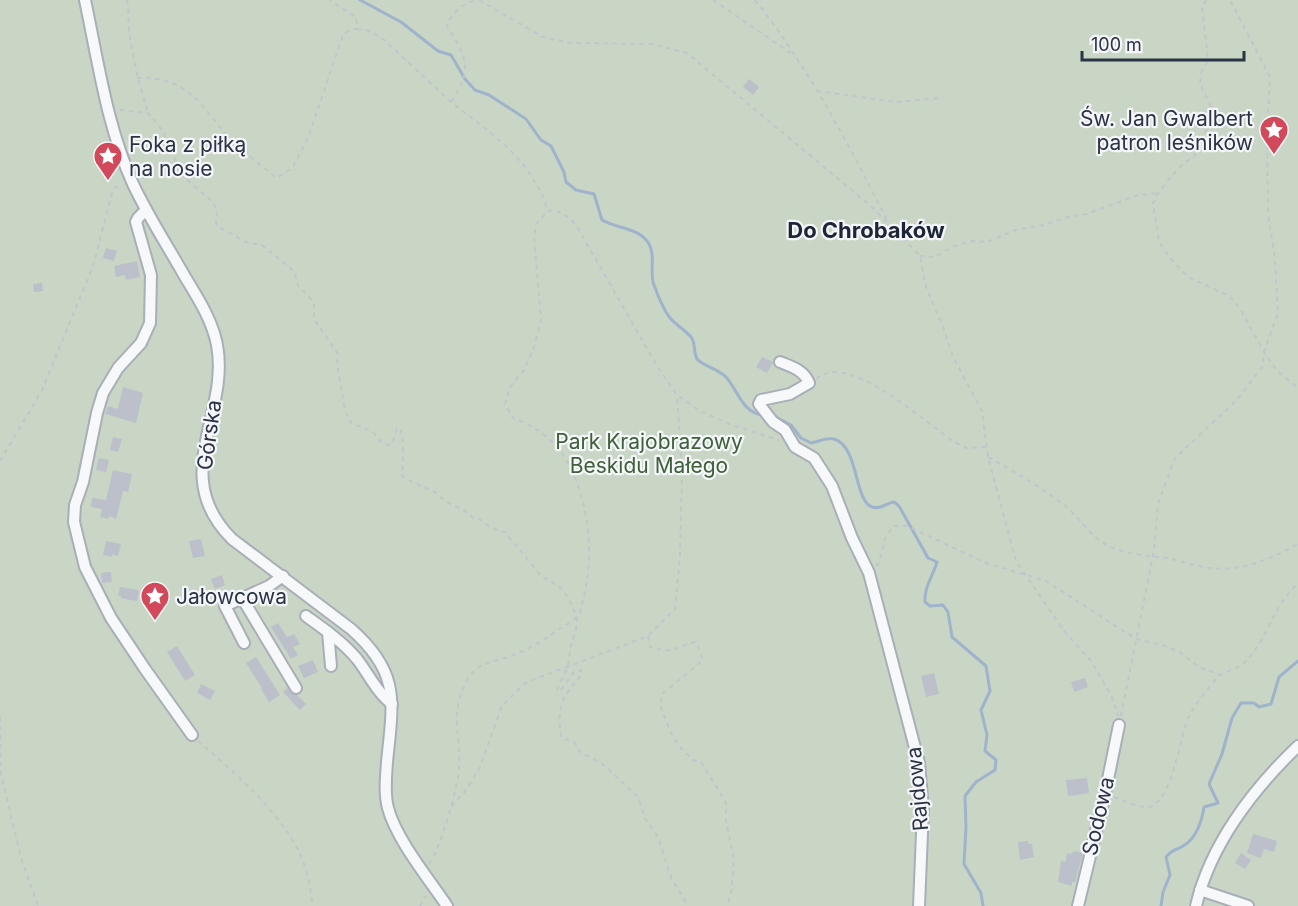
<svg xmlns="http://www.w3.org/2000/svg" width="1298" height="906" font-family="Inter,sans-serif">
	<rect width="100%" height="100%" fill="#e4e7ec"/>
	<!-- green -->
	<rect fill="#c9d6c5" x="0" y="0" width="1298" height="906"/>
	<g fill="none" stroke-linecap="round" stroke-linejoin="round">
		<!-- stream -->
		<g stroke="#9fb4cc" stroke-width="3">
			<path d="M360 0 401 22 438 51 451 55 465 79 475 90 489 95 526 119 541 140 551 146 564 172 566 182 576 190 594 194 602 220C617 229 639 227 649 244 656 256 649 273 654 285 658 296 663 309 670 318 676 325 685 330 691 337 696 343 693 352 697 359 702 365 717 369 725 376 738 389 742 415 765 415"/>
			<path d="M774 416 791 425 801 438 811 443C818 442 827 437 834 439 859 446 854 501 872 507 881 510 886 503 894 502L899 506 928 558 937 562C933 576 924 587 925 602L930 606 943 605 948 612 952 637 986 666 990 691 981 710 987 735 985 751 996 760 995 770 976 782 965 796 966 827 964 864 981 893 983 906"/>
			<path d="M1161 906 1163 892 1170 875 1166 857C1174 848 1175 851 1183 846 1196 839 1202 821 1204 807L1218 803 1209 784 1222 754 1232 718 1241 703H1254L1259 707 1271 704 1279 677 1298 661"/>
		</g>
	</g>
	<!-- building -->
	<g fill="#bbc0ca">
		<polygon points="749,79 759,87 753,95 743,87"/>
		<polygon points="106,248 117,251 114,261 103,258"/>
		<polygon points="137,261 140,277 126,280 125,275 116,277 114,266"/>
		<polygon points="42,283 43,291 34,292 33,284"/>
		<polygon points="762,357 773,362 767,373 756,367"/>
		<polygon points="123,387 143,393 136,423 105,414 108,406 118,409"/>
		<polygon points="113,437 122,439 118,452 110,450"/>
		<polygon points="99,458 109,460 106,472 96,470"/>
		<polygon points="113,470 132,474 128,492 123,491 116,519 109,516 108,519 100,517 102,509 91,507 92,498 106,500"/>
		<polygon points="201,539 205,556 193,558 189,541"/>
		<polygon points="106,541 121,544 118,556 112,554 112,557 103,555"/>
		<polygon points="111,572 112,582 102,583 101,573"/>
		<polygon points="222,575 225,585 215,589 211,579"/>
		<polygon points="120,587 139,590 137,601 121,598 121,596 118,595"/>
		<polygon points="278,623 287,637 294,634 300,644 293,647 298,655 291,659 271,627"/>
		<polygon points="177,646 195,675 185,681 167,652"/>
		<polygon points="256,657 280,695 269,702 261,689 262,688 246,663"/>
		<polygon points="313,660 318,672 304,678 298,666"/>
		<polygon points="934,673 939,694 926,697 921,676"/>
		<polygon points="1085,678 1088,687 1074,692 1071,682"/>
		<polygon points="201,684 215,691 210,700 197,693"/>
		<polygon points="287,688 292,694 297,695 306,704 300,710 283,692"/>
		<polygon points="1087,778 1089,793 1068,796 1066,780"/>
		<polygon points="1253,834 1277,841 1274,852 1264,849 1261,858 1247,853"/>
		<polygon points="1028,841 1029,844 1032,844 1034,857 1020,860 1018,842"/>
		<polygon points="1074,851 1083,853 1075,882 1072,882 1072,886 1058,882 1061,861 1066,862 1067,853 1071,854"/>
		<polygon points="1241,853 1251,860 1245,869 1235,863"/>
	</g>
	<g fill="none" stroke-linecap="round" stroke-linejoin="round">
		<!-- minor casing -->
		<g stroke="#a9aeb7" stroke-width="14">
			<g id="minor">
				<path d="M85 0C98 61 107 127 133 184 148 216 167 245 184 275 197 297 212 319 217 345 230 415 168 475 232 539L351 629C401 673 393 702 387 762 386 777 384 793 388 808 396 839 429 879 447 906"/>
				<polyline points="146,210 138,218 136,222 151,275 150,323 141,343 118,368 103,393 97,413 83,482 75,505 74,522 85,567 111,618 145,669 192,735"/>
				<path d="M780 362C792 367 804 370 809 383L790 394 761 400 759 404 773 422 785 430 795 447 814 458 832 486 852 538 869 573 919 763 923 809 919 906"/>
				<polyline points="242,598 296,688"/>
				<path d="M306 616C324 629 343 642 357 659 368 673 377 693 392 704"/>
				<polyline points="328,632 331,666"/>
				<polyline points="244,643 225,606 269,586 283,576"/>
				<polyline points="1200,890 1248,906"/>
				<polyline points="1078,906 1105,794 1119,725"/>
				<path d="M1196 906C1210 845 1253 789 1298 746"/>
			</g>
		</g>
		<!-- path -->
		<g stroke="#c2c5cb" stroke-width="2" stroke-dasharray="4.5 4.5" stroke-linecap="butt">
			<path d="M127 0C129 10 128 19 129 29 132 56 140 87 148 113"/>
			<polyline points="479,0 543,37 570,43 652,44 687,53 872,207 920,256 926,287 943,327 953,357 982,411 988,457 1016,561 1064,631 1091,661 1111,695 1118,716"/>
			<polyline points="713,0 795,56"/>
			<path d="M755 0C809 68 849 145 888 222"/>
			<polyline points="1206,0 1202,7 1208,60 1201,73 1200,84 1210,105 1210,117 1207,129 1200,140 1194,157 1184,163 1175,172 1158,193 1153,203 1159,242 1170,258 1188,277 1229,296 1239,307 1264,352 1277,371 1298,388"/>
			<polyline points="357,29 370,31 383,39 451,102 486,129 509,149 523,164 533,179 541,192 548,211"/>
			<path d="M137 78C183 76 198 100 224 132 238 148 260 165 277 178L293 167 309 135 343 35 351 29H357L356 17 329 0"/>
			<polyline points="817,91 896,102 941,98"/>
			<path d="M451 102C474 69 466 57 447 26 451 13 463 3 477 0"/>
			<path d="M120 110 148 113 164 132 167 146 174 155 179 173 213 202 217 211 216 224 222 229 246 242 262 245 294 271 298 286 314 302V319L338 354 337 364 345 410 350 422 373 432 380 441 388 445 392 444 397 429 400 428C404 437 403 465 402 475L406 479 435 492 445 501 465 511 473 518 480 519 491 528 505 532 541 576 559 586 568 597 577 617 576 630 571 645 568 666 557 690 560 691 574 672 581 670 582 675C561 697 557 707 561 737L575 743 579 751 604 765 638 797 645 818 658 837 671 877 688 906"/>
			<polyline points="920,256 935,257 954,246 973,241 987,242 1018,229 1040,226 1068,217 1087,214 1135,196 1157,193"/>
			<path d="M816 379C822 375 827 372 834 372 870 372 924 421 954 442L967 448 987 447"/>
			<path d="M988 457C1015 472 1041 487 1065 506 1079 517 1090 536 1105 544 1125 555 1146 555 1167 558 1179 560 1191 565 1203 567 1239 573 1267 561 1298 544"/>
			<polyline points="0,461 42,390 93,266 112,193 115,188 122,184"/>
			<polyline points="876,566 879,563 886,536 894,526 907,526 986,563 1046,581 1136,639 1163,645 1181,653 1199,667 1220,675"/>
			<path d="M648 636 650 647C678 655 674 646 696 642L703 660 662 694 660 705 670 731 679 746 693 760 702 763 726 803V821L734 859 731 894 727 906"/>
			<polyline points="1121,716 1154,550 1158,504 1175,458 1236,401 1262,367 1264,352 1278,313 1275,259 1268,213 1267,135 1270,77 1230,0"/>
			<polyline points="0,717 1,774 21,858 38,906"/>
			<path d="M198 741C234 772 270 803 295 844 306 863 310 885 313 906"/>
			<path d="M1114 797C1123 800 1144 811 1152 806 1175 793 1179 736 1190 714 1194 707 1214 679 1221 675 1228 670 1238 669 1245 662 1268 640 1273 604 1298 584"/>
			<polyline points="451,806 464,793 479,769 502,706 525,683 648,636 675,609 680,554 682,472 677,395"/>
			<path d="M429 864C440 851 458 787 459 769 462 736 449 718 465 684 478 658 495 664 518 653 533 647 548 637 561 628 567 624 576 620 579 614 582 609 582 602 584 596 594 554 589 502 568 463 557 441 535 426 513 418L505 404 510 387 524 370 534 347 541 320 534 238 536 224 548 211 555 210 570 218 579 230 657 366 677 395 700 411 732 425 779 440"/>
			<polyline points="420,906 426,896"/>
		</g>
		<!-- minor -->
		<use href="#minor" stroke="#f7f8fa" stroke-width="10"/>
	</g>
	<!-- icons -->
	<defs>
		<g id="sight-pin" transform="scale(1.5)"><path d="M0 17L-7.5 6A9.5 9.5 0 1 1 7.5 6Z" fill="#d1495b" stroke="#f4f6f9"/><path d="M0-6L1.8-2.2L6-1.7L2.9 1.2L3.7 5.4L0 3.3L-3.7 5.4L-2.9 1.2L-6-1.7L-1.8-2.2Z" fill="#fff"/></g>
	</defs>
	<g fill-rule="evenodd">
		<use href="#sight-pin" x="1274" y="130"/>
		<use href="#sight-pin" x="108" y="156"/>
		<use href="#sight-pin" x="155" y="596"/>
	</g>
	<g text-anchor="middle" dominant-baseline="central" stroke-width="4.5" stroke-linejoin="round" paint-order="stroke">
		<!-- poi labels -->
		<g font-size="21" fill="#2b3445" stroke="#f4f6f9" text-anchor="start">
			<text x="1253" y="118" text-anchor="end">Św. Jan Gwalbert<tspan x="1253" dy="24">patron leśników</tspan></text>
			<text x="129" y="144">Foka z piłką<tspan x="129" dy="24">na nosie</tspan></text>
			<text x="176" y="596">Jałowcowa</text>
		</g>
		<!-- street labels -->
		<g font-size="21" fill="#2b3445" stroke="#f4f6f9">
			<text transform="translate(209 435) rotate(-82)">Górska</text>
			<text transform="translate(917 789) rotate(-95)">Rajdowa</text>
			<text transform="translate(1098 816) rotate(-77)">Sodowa</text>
		</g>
		<!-- park labels -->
		<g font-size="21" fill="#3f6138" stroke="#f4f6f9">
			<text x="649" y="441">Park Krajobrazowy<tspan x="649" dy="24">Beskidu Małego</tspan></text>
		</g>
		<!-- neighbourhood labels -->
		<g font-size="22" font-weight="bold" fill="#1d2536" stroke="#f4f6f9">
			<text x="866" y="230">Do Chrobaków</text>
		</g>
	</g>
	<!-- scale -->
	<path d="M1082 51v9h162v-9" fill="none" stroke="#2b3445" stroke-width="3"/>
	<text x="1091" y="51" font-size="18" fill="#2b3445" stroke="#f4f6f9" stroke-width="4.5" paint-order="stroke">100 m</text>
</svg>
